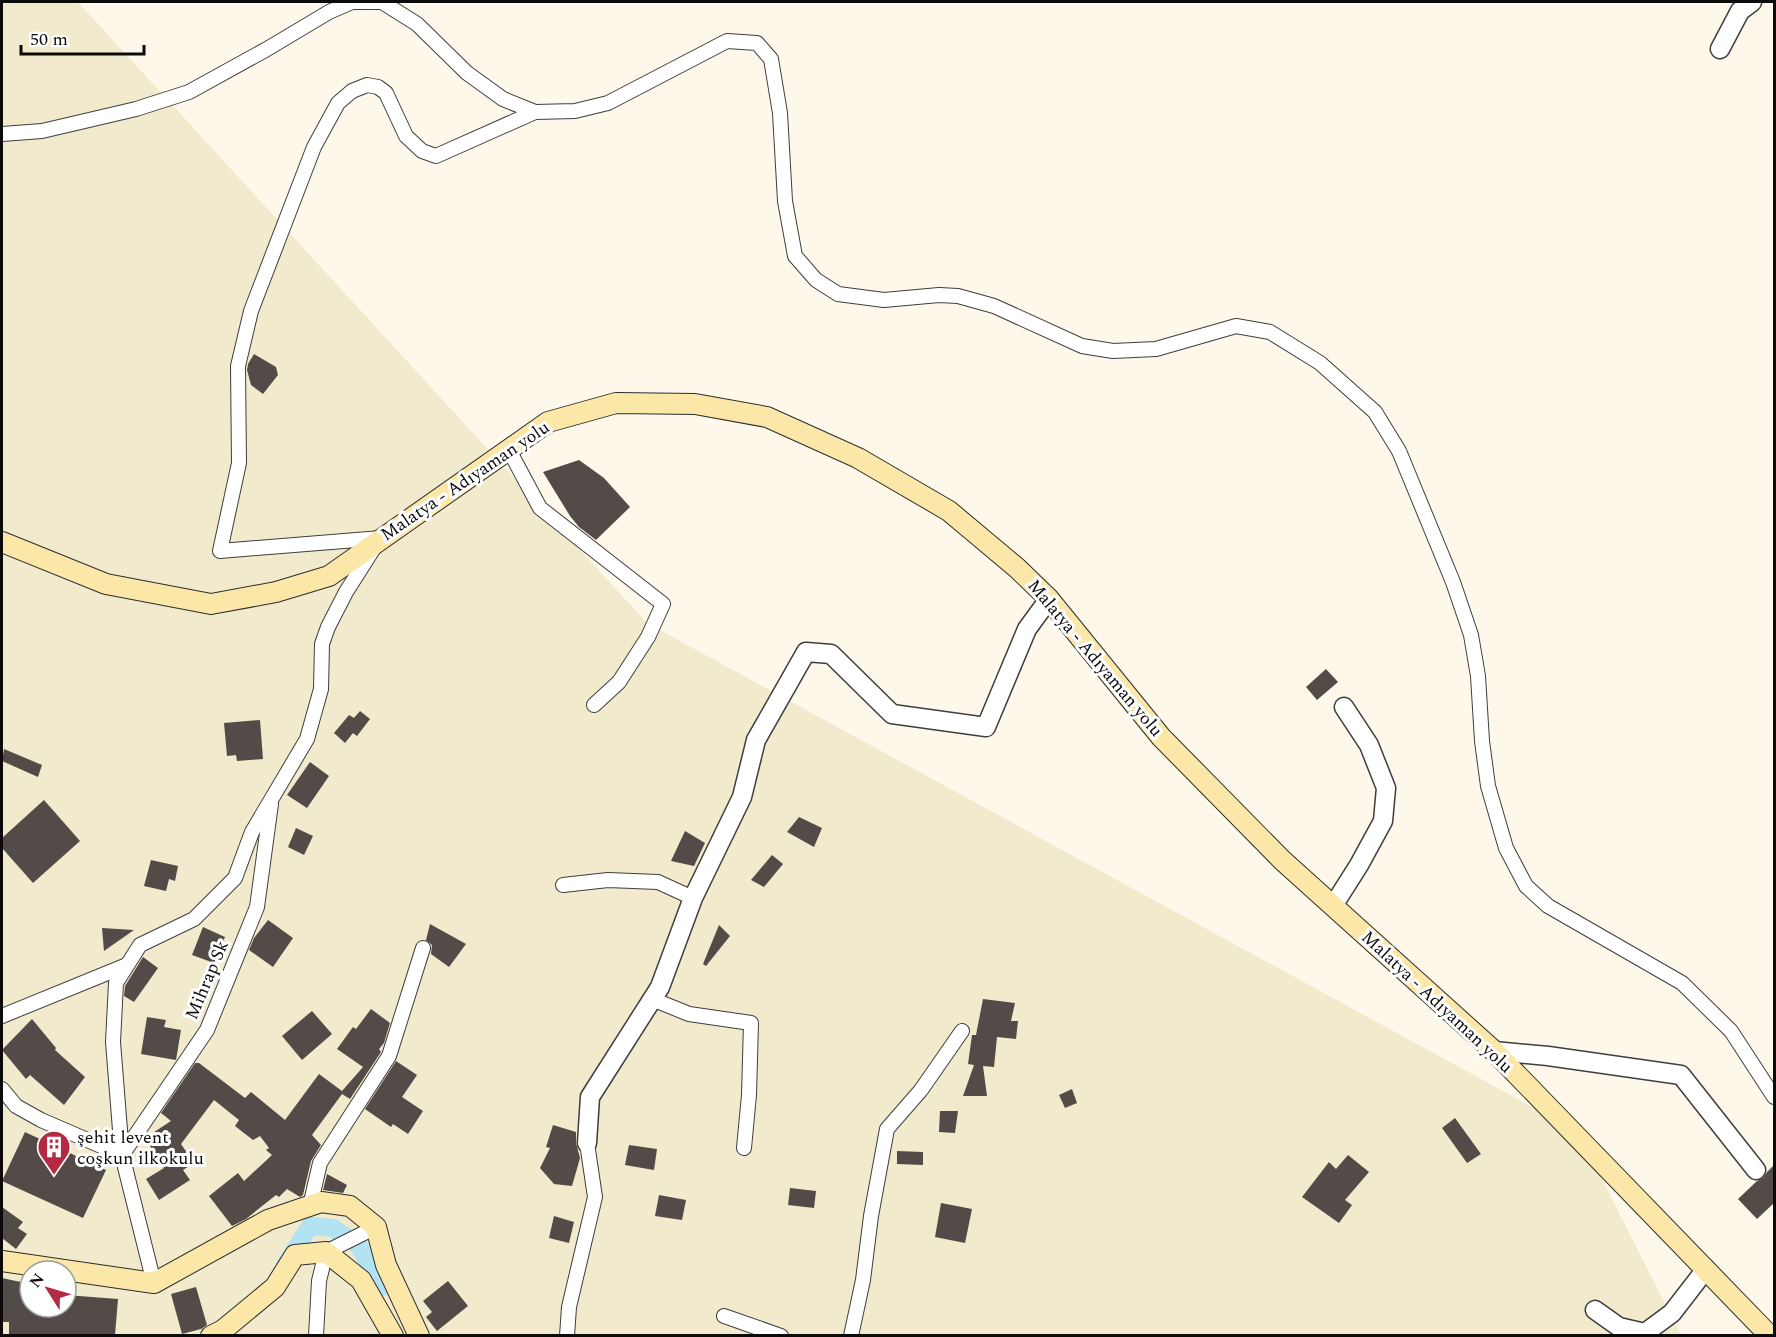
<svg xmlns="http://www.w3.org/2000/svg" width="1776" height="1337" font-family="Spectral,serif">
	<rect width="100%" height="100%" fill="#fef8ea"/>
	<!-- farmland -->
	<path fill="#f2eacc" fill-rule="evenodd" d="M2 2H78L647 623 1578 1132 1681 1335 2 1336ZM30 1271H66V1307H30Z"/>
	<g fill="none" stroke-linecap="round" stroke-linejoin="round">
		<!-- canal -->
		<polyline stroke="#b1e3f3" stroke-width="18" points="285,1265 310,1226 333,1228 359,1246 382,1287"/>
	</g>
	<!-- building -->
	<g fill="#534b48">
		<polygon points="254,354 276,367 278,375 263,394 251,385 247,370 248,364"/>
		<polygon points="579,460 604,478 630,507 596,540 579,527 570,516 543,472"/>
		<polygon points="1326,669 1338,682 1317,700 1306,687"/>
		<polygon points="360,711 370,719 357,736 353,733 345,743 334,733 349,715 354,718"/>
		<polygon points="260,720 263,759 237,761 236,755 227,756 224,723"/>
		<polygon points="4,749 42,765 38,777 2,761"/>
		<polygon points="310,762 329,776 307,808 287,795"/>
		<polygon points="44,800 80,841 33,883 2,848 2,838"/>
		<polygon points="799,817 822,828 814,847 787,832"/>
		<polygon points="296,828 313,836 304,855 288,847"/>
		<polygon points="685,831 705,843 694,866 671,861"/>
		<polygon points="772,855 783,864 764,887 751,880"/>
		<polygon points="151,860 178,866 175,881 169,879 166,891 144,886"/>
		<polygon points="268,920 293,938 273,967 249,950 254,938"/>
		<polygon points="430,924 466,944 449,967 431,954 432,945 426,940"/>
		<polygon points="719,925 730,936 706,966 703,964"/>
		<polygon points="203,927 225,937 214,963 192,955"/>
		<polygon points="102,928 134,930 104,951"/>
		<polygon points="143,957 158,968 134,1002 124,996 125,986"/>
		<polygon points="983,999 1015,1003 1011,1021 1018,1021 1016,1039 997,1037 994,1067 983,1066 987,1096 963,1096 974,1065 968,1064 972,1035 976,1035"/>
		<polygon points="371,1009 390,1023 384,1043 379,1049 381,1052 350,1099 342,1094 312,1135 321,1145 311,1161 303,1195 300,1197 287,1189 279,1197 276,1195 246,1219 232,1226 209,1196 238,1173 244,1181 272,1155 266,1150 269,1148 260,1136 253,1140 235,1126 239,1120 214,1100 181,1144 194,1163 183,1170 190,1180 159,1200 146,1179 164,1168 145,1138 171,1121 161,1113 195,1063 199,1063 245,1098 251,1092 285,1120 319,1074 342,1091 363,1067 337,1049 353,1027 356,1029"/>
		<polygon points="312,1011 332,1034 302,1060 282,1036"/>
		<polygon points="147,1017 166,1020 164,1027 181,1030 176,1060 141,1054"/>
		<polygon points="32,1019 56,1048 55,1050 85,1077 64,1105 30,1075 26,1079 2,1050"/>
		<polygon points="396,1061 417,1075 402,1097 423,1111 408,1134 393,1124 391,1127 365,1109"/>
		<polygon points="1072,1089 1077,1103 1065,1108 1059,1095"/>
		<polygon points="940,1111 958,1111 955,1133 939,1132"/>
		<polygon points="1455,1118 1481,1154 1467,1163 1442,1128"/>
		<polygon points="553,1125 576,1132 576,1143 580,1158 572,1186 554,1184 540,1168 550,1148 546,1147"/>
		<polygon points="25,1132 106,1170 83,1218 2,1181"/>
		<polygon points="629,1145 657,1149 654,1170 625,1165"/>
		<polygon points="897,1151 923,1152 923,1165 897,1164"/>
		<polygon points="1348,1155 1369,1172 1345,1200 1352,1205 1339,1223 1302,1197 1329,1162 1336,1169"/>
		<polygon points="1774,1165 1774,1203 1757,1219 1738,1199 1757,1181 1763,1178 1767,1172"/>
		<polygon points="327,1174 347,1185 343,1193 323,1190"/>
		<polygon points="790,1188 816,1191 814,1208 788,1205"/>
		<polygon points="659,1195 686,1200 682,1220 655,1216"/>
		<polygon points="941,1203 972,1209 965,1243 935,1237"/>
		<polygon points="2,1207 23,1222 18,1228 27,1234 16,1249 2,1238"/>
		<polygon points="554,1216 574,1222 569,1243 549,1238"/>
		<polygon points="2,1278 30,1284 30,1307 66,1307 66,1295 118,1299 115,1335 9,1335 9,1322 2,1322"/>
		<polygon points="448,1281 468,1306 437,1331 426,1317 432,1312 423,1301"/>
		<polygon points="196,1287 207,1325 201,1329 182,1334 171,1294"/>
	</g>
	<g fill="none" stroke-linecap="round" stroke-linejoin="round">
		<!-- minor casing -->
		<g stroke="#3e3e3e" stroke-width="16">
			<g id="minor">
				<polyline points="2,134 42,131 136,109 189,92 267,49 329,12 352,2 382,2 417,24 467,73 503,99 535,112 575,111 608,103 727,41 757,43 771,59 780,113 785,201 795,256 816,280 838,294 884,300 939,295 958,296 994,306 1082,346 1113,351 1156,349 1236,326 1270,332 1320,363 1375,412 1399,451 1453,582 1471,635 1478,676 1482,741 1488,786 1506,848 1526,886 1548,906 1682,983 1731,1031 1774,1097"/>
				<polyline points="509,450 540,508 663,604 648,637 619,682 594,705"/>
				<polyline points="381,538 220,551 239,463 238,366 251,311 314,147 338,103 352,91 367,85 378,87 386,93 406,136 422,151 436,156 535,112"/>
				<polyline points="563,885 608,880 658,882 693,898"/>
				<polyline points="652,999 689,1014 751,1023 749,1095 744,1148"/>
				<polyline points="2,1016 127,965"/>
				<polyline points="2,1089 16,1106 41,1120 122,1155"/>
				<polyline points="122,1155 207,1030 257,907 271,804"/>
				<polyline points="310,1206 320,1163 389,1056 423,948"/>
				<polyline points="154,1283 122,1155 113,1042 116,983 140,945 194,919 235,878 252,832 307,739 321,689 322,644 328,627 346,592 374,548"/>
				<polyline points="724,1316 781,1336"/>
				<polyline points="316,1336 319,1281 326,1252 376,1227"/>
				<polyline points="567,1336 569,1307 595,1197 587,1143"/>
				<polyline points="851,1336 863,1280 871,1216 887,1129 921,1090 962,1031"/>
			</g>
		</g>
		<!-- tertiary casing -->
		<g stroke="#3e3e3e" stroke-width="21">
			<g id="tertiary">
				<polyline points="1720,49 1740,11 1752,2"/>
				<polyline points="1333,906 1359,865 1383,821 1386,788 1369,745 1344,707"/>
				<polyline points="1494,1051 1548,1056 1681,1075 1756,1170"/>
				<polyline points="587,1143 590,1097 660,987 693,898 742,797 756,740 806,652 831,654 892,714 986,727 1027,629 1049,599"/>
				<polyline points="1595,1310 1619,1327 1645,1333 1672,1313 1706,1269"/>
			</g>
		</g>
		<!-- secondary casing -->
		<g stroke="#2d2d2d" stroke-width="22">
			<g id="secondary">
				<polyline points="2,542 106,584 211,604 276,592 329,576 548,422 616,403 695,404 767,417 858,458 949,511 1017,568 1049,599 1161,737 1282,860 1494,1051 1770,1336"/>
				<polyline points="2,1261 154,1283 268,1220 321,1202 350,1206 376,1227 386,1265 419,1336"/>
				<polyline points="211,1336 223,1330 275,1287 295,1255 326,1252 361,1280 393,1336"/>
			</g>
		</g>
		<!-- minor -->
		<use href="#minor" stroke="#fff" stroke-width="14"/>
		<!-- tertiary -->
		<use href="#tertiary" stroke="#fff" stroke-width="18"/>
		<!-- secondary -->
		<use href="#secondary" stroke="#fbe7a8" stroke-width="20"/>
	</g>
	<!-- icons -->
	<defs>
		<g id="building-pin" transform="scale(1.725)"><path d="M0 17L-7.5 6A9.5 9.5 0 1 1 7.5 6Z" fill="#b42a42" stroke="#fff"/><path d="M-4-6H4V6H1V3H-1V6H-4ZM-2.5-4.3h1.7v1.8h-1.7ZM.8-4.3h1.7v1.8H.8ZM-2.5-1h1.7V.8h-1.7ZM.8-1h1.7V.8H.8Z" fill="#fff"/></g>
	</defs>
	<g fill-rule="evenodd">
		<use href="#building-pin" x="54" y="1147"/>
	</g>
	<g text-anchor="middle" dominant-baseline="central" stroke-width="6" stroke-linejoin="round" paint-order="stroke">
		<!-- street labels -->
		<g font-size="18" fill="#0b0b0b" stroke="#fff">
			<text transform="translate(465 481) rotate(-34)">Malatya - Adıyaman yolu</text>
			<text transform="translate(1095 658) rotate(50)">Malatya - Adıyaman yolu</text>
			<text transform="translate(207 980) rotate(-67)">Mihrap Sk</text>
			<text transform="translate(1437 1002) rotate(43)">Malatya - Adıyaman yolu</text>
		</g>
		<!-- poi labels -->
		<g font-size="18" fill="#0b0b0b" stroke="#fff" text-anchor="start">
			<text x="77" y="1137">şehit levent<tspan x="77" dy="21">coşkun ilkokulu</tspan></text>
		</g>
	</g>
	<!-- border -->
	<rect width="1776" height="1337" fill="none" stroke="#0b0b0b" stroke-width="6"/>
	<!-- north arrow -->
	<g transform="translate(48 1289) rotate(307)"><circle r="28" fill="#ffffff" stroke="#9d9d9d" stroke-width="1.5"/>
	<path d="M0-4.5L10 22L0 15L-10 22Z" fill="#b42a42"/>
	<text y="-9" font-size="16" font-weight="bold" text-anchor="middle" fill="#0b0b0b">N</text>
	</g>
	<!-- scale -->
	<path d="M21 45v9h123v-9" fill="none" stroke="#0b0b0b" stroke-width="3"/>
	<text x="30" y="45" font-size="18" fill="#0b0b0b" stroke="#ffffff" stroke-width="4.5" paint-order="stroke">50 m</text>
</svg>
